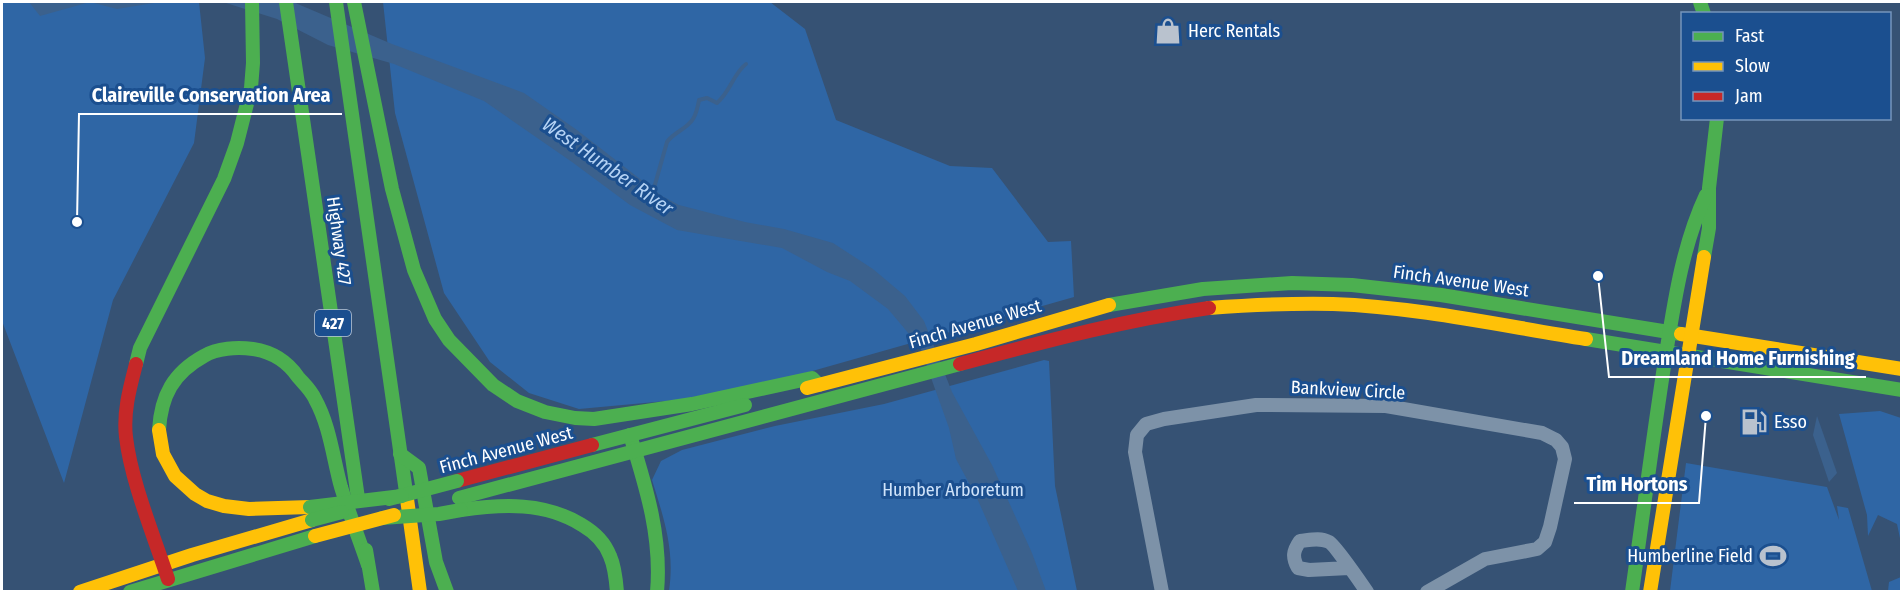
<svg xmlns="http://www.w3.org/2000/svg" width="1903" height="593" font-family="'Fira Sans Condensed',sans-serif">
	<rect width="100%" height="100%" fill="#365274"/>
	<!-- green -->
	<g fill="#2f66a5">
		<polygon points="2,2 199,2 205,58 194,143 113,300 64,483 2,321"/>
		<polygon points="383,2 770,2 805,29 836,120 950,166 992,168 1048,242 1071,241 1074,297 770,383 677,400 579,409 529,393 490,362 444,293 395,113"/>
		<path d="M1044 360 1049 361 1055 486 1077 591H669C675 550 664 519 652 480L661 461 682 450 775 426 884 404Z"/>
		<polygon points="1880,411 1901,418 1901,543 1897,524 1878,515 1868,536 1867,515 1839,414"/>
		<polygon points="1686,463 1827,487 1839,520 1837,506 1848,508 1872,591 1670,591"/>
		<polygon points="1901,577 1901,591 1888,591 1889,582"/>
	</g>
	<!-- water -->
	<g fill="#3b618d">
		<polygon points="26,2 160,2 117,9 90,2 40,16 29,2"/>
		<polygon points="223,2 293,2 392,44 524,93 577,130 662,196 679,205 745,222 784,229 833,243 873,269 905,296 924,321 952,392 992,465 1032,553 1046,591 1018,591 977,498 956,459 949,428 920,347 888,309 850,281 827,272 782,248 677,230 630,205 572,162 484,101 394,64 328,45 277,19"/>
		<polygon points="1817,416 1837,473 1829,482 1813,435"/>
	</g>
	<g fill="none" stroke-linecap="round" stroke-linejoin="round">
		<!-- stream -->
		<path stroke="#3b618d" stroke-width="4" d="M652 195 667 142C674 132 687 129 693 119 696 114 698 106 699 100L707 98 717 103C731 91 733 74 746 64"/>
		<!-- street -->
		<g stroke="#7d92a8" stroke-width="14">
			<path d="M1349 568 1309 570 1298 568C1292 557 1293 551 1300 541 1310 540 1320 537 1329 542 1334 544 1361 583 1367 592"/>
			<polyline points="1162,592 1135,452 1137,435 1146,424 1164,419 1256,405 1386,406 1542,433 1556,440 1562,447 1565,459 1550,527 1545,542 1537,549 1485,559 1427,592"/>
		</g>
		<!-- fast -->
		<g stroke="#4caf50" stroke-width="14">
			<polyline points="286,2 358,498"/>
			<polyline points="336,2 407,499"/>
			<polyline points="354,2 392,189 414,270 435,319 449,340 493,385 517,401 545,412 575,418 594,419 692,404 812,378 819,385"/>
			<polyline points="1700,2 1704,14"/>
			<polyline points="1704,257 1709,228 1709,188 1717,118"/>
			<polyline points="1109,305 1203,289 1292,283 1352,285 1441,295 1681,334"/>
			<polyline points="1586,339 1902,390"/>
			<polyline points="136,364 140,348 224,179 237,143 251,88 253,63 252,2"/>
			<path d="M159 430C161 396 173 373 204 356 217 348 237 347 253 349 273 352 287 361 298 377 304 384 311 390 315 399 330 426 333 458 341 487 349 513 359 539 368 565"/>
			<path d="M630 435C646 487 662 537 657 592"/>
			<polyline points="592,445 745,405"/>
			<polyline points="400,454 419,468 436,562 447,592"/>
			<polyline points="459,498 960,364"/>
			<path d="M461 510C503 504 545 502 582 525 594 532 605 543 610 556 615 567 616 580 617 592"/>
			<polyline points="366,550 373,592"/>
			<polyline points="130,592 315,536"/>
			<path d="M1632 592C1643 515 1653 437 1665 360 1674 304 1682 246 1706 195"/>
		</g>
		<!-- slow -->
		<g stroke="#ffc107" stroke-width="14">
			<path d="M1209 308C1251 305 1291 303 1333 304 1418 307 1503 326 1586 339"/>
			<polyline points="1681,334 1902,369"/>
			<polyline points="807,388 976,344 1109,305"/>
			<polyline points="159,430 163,454 175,476 195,494 207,501 224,506 249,509 310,507"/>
			<polyline points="407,499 420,592"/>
			<polyline points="80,592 192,555 312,520"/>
			<polyline points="1650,592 1704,257"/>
		</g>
		<!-- jam -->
		<g stroke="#c62828" stroke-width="14">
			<path d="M136 364C130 387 123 412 126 437 131 481 154 536 168 579"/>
			<path d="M960 364C1043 342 1124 320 1209 308"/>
			<polyline points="457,481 592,445"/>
		</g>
		<!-- fast-bridge -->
		<g stroke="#4caf50" stroke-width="14">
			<polyline points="389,499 457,481"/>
			<polyline points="310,507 402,496"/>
			<polyline points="382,518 439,514 461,510"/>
			<polyline points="312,520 342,512"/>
		</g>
		<!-- slow-bridge -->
		<polyline stroke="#ffc107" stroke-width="14" points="315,536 394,515"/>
	</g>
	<!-- icons -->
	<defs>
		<g id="shop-bare" transform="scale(2.07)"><path d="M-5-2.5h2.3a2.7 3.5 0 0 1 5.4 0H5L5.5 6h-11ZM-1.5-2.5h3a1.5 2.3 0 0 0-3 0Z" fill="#b9c2ce" stroke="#1b4f8f" stroke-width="2.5" paint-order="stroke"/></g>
		<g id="fuel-bare" transform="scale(2.07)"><path d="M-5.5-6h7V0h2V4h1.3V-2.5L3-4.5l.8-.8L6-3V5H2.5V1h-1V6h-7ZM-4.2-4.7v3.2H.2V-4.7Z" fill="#b9c2ce" stroke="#1b4f8f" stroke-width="2.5" paint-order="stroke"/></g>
		<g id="stadium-bare" transform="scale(2.07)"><path d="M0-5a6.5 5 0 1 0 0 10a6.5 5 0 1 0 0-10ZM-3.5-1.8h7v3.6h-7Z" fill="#b9c2ce" stroke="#1b4f8f" stroke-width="2.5" paint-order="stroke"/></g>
	</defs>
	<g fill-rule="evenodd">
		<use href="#shop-bare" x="1168" y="31"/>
		<use href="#fuel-bare" x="1754" y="422"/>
		<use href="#stadium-bare" x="1773" y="556"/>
	</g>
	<g text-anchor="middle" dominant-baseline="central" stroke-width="6" stroke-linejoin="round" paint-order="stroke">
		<!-- shield labels -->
		<rect fill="#1b4f8f" stroke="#bbcadd" stroke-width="1.5" x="315" y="310" width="36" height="26" rx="4.5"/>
		<g font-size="16" font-weight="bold" fill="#fff">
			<text x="333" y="323">427</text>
		</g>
		<!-- poi labels -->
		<g font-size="18" fill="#fff" stroke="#1b4f8f" text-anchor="start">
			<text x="1188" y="31">Herc Rentals</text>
			<text x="1774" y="422">Esso</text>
			<text x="1753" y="556" text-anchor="end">Humberline Field</text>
		</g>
		<!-- street labels -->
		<g font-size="18" fill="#fff" stroke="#1b4f8f">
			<text transform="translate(339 241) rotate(82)">Highway 427</text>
			<text transform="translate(1461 281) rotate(8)">Finch Avenue West</text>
			<text transform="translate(975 324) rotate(-16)">Finch Avenue West</text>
			<text transform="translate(1348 390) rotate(3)">Bankview Circle</text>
			<text transform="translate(506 450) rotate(-15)">Finch Avenue West</text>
		</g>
		<!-- park labels -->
		<g font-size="18" fill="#cfe3fa" stroke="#1b4f8f">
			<text x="953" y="490">Humber Arboretum</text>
		</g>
		<!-- water labels -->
		<g font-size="20" font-style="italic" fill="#b5d3f5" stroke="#1b4f8f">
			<text transform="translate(608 166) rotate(35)">West Humber River</text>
		</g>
	</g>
	<!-- callouts -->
	<path fill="none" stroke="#fff" stroke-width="2" d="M77 222L79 114H342M1598 276L1609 377H1866M1706 416L1699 503H1574"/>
	<g fill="#fff" stroke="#1b4f8f" stroke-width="2">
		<circle cx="77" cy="222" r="6"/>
		<circle cx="1598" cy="276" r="6"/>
		<circle cx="1706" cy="416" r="6"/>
	</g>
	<g font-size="20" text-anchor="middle" font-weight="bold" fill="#fff" stroke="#1b4f8f" stroke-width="6" stroke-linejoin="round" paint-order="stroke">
		<text x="211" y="102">Claireville Conservation Area</text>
		<text x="1738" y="365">Dreamland Home Furnishing</text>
		<text x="1637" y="491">Tim Hortons</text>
	</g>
	<!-- border -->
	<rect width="1903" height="593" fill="none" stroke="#ffffff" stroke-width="6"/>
	<!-- legend -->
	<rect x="1681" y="12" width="210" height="108" fill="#1b4f8f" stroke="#7695bc" stroke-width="1.5"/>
	<rect x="1693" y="32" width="30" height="9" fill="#4caf50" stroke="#7695bc" stroke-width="1.5"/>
	<text x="1735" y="42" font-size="18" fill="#ffffff">Fast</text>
	<rect x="1693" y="62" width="30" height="9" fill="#ffc107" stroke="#7695bc" stroke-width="1.5"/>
	<text x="1735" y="72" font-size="18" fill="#ffffff">Slow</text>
	<rect x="1693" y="92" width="30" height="9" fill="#c62828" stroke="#7695bc" stroke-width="1.5"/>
	<text x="1735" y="102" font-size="18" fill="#ffffff">Jam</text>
</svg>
